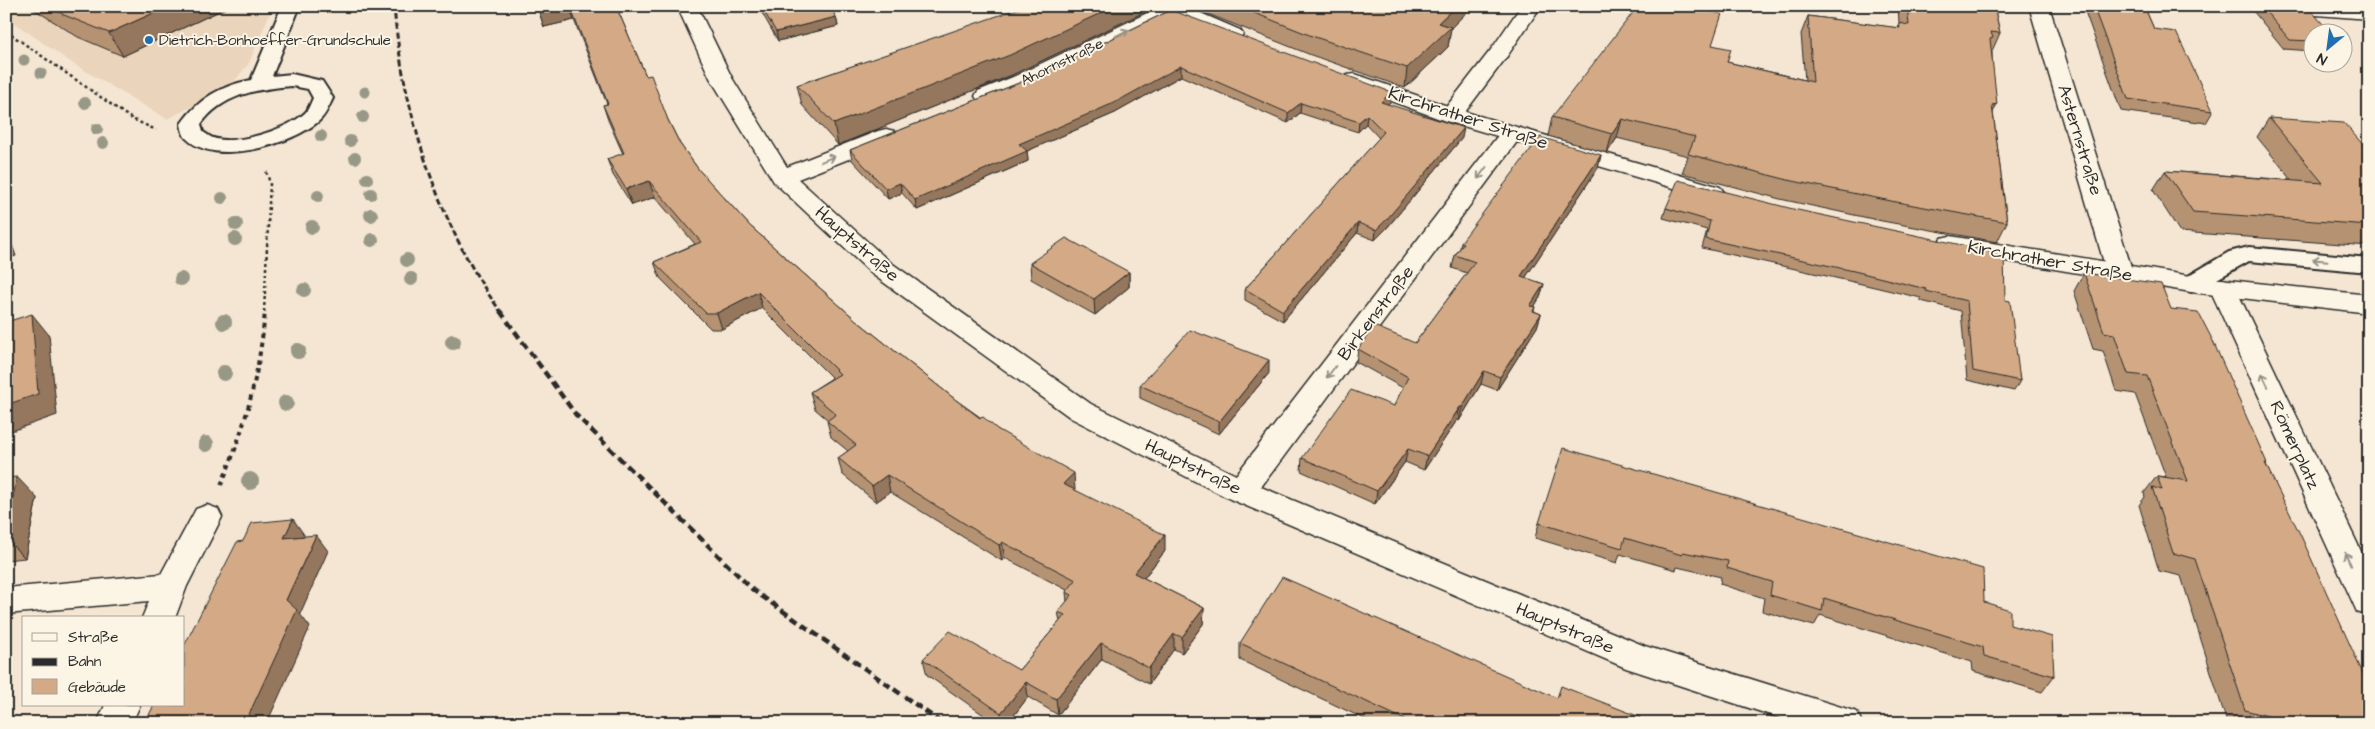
<svg xmlns="http://www.w3.org/2000/svg" width="2375" height="729" font-family="'Architects Daughter',sans-serif">
	<rect width="100%" height="100%" fill="#f4e6d2"/>
	<filter id="ink" filterUnits="userSpaceOnUse"><feTurbulence type="fractalNoise" baseFrequency=".02" numOctaves="2"/><feDisplacementMap in="SourceGraphic" scale="10" xChannelSelector="R" yChannelSelector="G"/><feConvolveMatrix kernelMatrix="1 2 1 2 8 2 1 2 1" color-interpolation-filters="sRGB"/></filter>
	<g filter="url(#ink)">
		<!-- built -->
		<polygon fill="#ead4bb" points="6,6 273,6 249,63 230,87 167,119 72,63 6,17"/>
		<g fill="none" stroke-linecap="round" stroke-linejoin="round">
			<!-- lane casing -->
			<g stroke="#2b2b2b" stroke-width="4">
				<g id="lane">
					<path d="M282 6H300L272 76 292 74 322 81 333 98C329 106 326 115 319 121 293 144 214 168 186 138 183 135 182 129 181 124 199 98 221 86 251 80ZM292 86 308 89 313 98C311 102 309 108 306 112 289 129 236 146 213 138 210 137 207 134 203 132L201 124C223 94 257 89 292 86Z"/>
					<polygon points="2249,247 2369,258 2369,272 2249,261 2199,289 2191,292 2183,289 2179,284 2183,279 2229,252"/>
				</g>
			</g>
			<!-- street casing -->
			<g stroke="#2b2b2b" stroke-width="3">
				<g id="street">
					<polygon points="677,6 697,6 732,78 787,167 878,131 886,129 894,131 897,136 894,141 798,179 890,262 1091,404 1236,475 1503,129 1511,127 1519,129 1522,134 1519,139 1261,487 1645,646 1857,712 1862,723 1795,723 1626,668 1230,499 1071,418 872,274 774,182 710,78"/>
					<polygon points="1162,6 1180,6 1182,9 1179,13 1029,87 994,101 986,103 978,101 975,96 978,91 1013,77"/>
					<polygon points="1521,6 1541,6 1508,55 1459,120 1451,122 1443,120 1440,115 1493,47"/>
					<polygon points="2029,6 2049,6 2133,273 2129,279 2120,281 2111,279 2107,273"/>
					<polygon points="2267,6 2369,7 2369,19 2277,12 2270,10"/>
					<polygon points="2222,279 2231,281 2235,287 2369,568 2369,616 2357,612 2353,603 2209,287 2213,281"/>
					<polygon points="207,505 218,509 222,517 187,586 175,618 142,618 149,601 6,614 6,588 161,574 196,509"/>
					<polygon points="105,705 140,705 132,723 97,723"/>
				</g>
			</g>
			<!-- secondary casing -->
			<g stroke="#2b2b2b" stroke-width="3">
				<g id="secondary">
					<polygon points="1156,6 1184,6 1240,30 1243,34 1240,38 1233,40 1226,38 1159,10"/>
					<polygon points="1355,74 1459,110 1720,187 1724,192 1720,197 1712,199 1704,197 1443,120 1347,85 1344,80 1347,75"/>
					<polygon points="1950,236 2191,276 2369,295 2369,313 2191,292 1941,250 1938,244 1941,238"/>
				</g>
			</g>
			<!-- path-far1 -->
			<g stroke="#2b2b2b" stroke-width="2.5" stroke-dasharray="3 3" stroke-linecap="butt">
				<polyline points="6,31 132,119 156,130"/>
				<polyline points="264,312 270,183 266,171"/>
			</g>
			<!-- path -->
			<path stroke="#2b2b2b" stroke-width="4" stroke-dasharray="4.5 4.5" stroke-linecap="butt" d="M221 485C245 429 260 372 265 311"/>
			<!-- lane -->
			<use href="#lane" fill="#fcf5e5" fill-rule="evenodd"/>
			<!-- street -->
			<use href="#street" fill="#fcf5e5" fill-rule="evenodd"/>
			<!-- secondary -->
			<use href="#secondary" fill="#fcf5e5" fill-rule="evenodd"/>
			<!-- rail-far1 -->
			<path stroke="#2b2b2b" stroke-width="3" stroke-dasharray="6 3" stroke-linecap="butt" d="M394 6C402 109 439 228 501 312"/>
			<!-- rail -->
			<polyline stroke="#2b2b2b" stroke-width="4.5" stroke-dasharray="8 4.5" stroke-linecap="butt" points="500,311 576,415 753,590 942,723"/>
		</g>
		<!-- trees -->
		<g fill="#989887">
			<circle cx="24" cy="60" r="5.5"/>
			<circle cx="41" cy="73" r="5.5"/>
			<circle cx="365" cy="92" r="5.5"/>
			<circle cx="85" cy="103" r="6"/>
			<circle cx="363" cy="117" r="6"/>
			<circle cx="97" cy="129" r="6"/>
			<circle cx="321" cy="136" r="6"/>
			<circle cx="350" cy="141" r="6"/>
			<circle cx="103" cy="143" r="6"/>
			<circle cx="355" cy="158" r="6"/>
			<circle cx="367" cy="179" r="6"/>
			<circle cx="371" cy="194" r="6"/>
			<circle cx="318" cy="196" r="6"/>
			<circle cx="222" cy="198" r="6"/>
			<circle cx="371" cy="215" r="7"/>
			<circle cx="236" cy="224" r="7"/>
			<circle cx="312" cy="227" r="7"/>
			<circle cx="235" cy="239" r="7"/>
			<circle cx="372" cy="240" r="7"/>
			<circle cx="407" cy="260" r="7"/>
			<circle cx="181" cy="279" r="7"/>
			<circle cx="411" cy="279" r="7"/>
			<circle cx="304" cy="290" r="7"/>
			<circle cx="224" cy="322" r="8"/>
			<circle cx="453" cy="342" r="8"/>
			<circle cx="298" cy="351" r="8"/>
			<circle cx="224" cy="373" r="8"/>
			<circle cx="286" cy="403" r="8"/>
			<circle cx="206" cy="444" r="8"/>
			<circle cx="250" cy="481" r="9"/>
		</g>
		<!-- wall -->
		<g fill="#b59272" stroke="#2b2b2b">
			<polygon points="29,6 230,6 123,56 78,37"/>
			<polygon points="537,6 616,6 646,76 680,144 699,170 750,226 856,320 956,400 997,429 1075,490 1165,551 1144,578 1204,608 1203,624 1182,653 1174,649 1149,684 1102,659 1058,715 1028,697 1008,723 995,723 927,675 923,659 1019,670 1060,621 1058,612 1067,602 1066,592 1067,590 1005,558 1002,561 890,492 876,502 842,474 838,458 848,451 831,437 827,421 828,420 815,409 810,392 832,378 762,308 722,329 711,329 660,278 654,262 695,244 655,197 632,205 613,175 607,159 623,154 608,120 603,105 607,104 574,20 544,27"/>
			<polygon points="758,6 829,6 836,17 838,26 778,41"/>
			<polygon points="1022,6 1155,6 1155,7 1012,75 838,145 802,105 797,85 1023,8"/>
			<polygon points="1188,6 1473,6 1451,28 1448,47 1405,88 1311,55"/>
			<polygon points="1687,6 1687,7 1712,45 1727,62 1805,80 1801,34 1808,16 1898,28 1899,23 1898,6 1994,6 2000,33 1992,51 1993,112 2007,222 1997,242 1882,221 1780,199 1682,173 1688,156 1617,138 1607,153 1548,136 1552,117"/>
			<polygon points="2083,6 2144,6 2154,29 2213,111 2206,123 2121,111"/>
			<polygon points="2249,6 2303,6 2312,32 2312,51 2284,49"/>
			<polygon points="1171,10 1390,102 1388,104 1462,138 1386,229 1375,240 1357,233 1283,321 1245,300 1245,289 1379,138 1366,124 1358,132 1300,113 1288,123 1181,76 1115,113 1027,151 1028,161 917,210 902,193 888,199 852,160 850,150 1029,79"/>
			<polygon points="2269,118 2365,147 2369,148 2369,246 2180,232 2153,190 2165,171 2292,180 2257,137"/>
			<polygon points="1601,155 1598,168 1525,278 1544,284 1540,297 1534,307 1535,307 1534,311 1541,314 1537,327 1497,390 1481,384 1459,421 1457,420 1424,470 1405,462 1375,504 1301,471 1302,458 1394,406 1403,388 1356,362 1358,349 1415,343 1467,273 1452,268 1455,255 1460,248 1461,242"/>
			<polygon points="1666,208 2005,300 2020,381 2014,391 1967,380 1961,311 1921,301 1921,298 1849,281 1702,248 1707,230 1663,218"/>
			<polygon points="1030,263 1129,272 1129,287 1095,315 1031,279"/>
			<polygon points="2084,273 2171,309 2267,463 2266,464 2369,723 2227,723 2181,576 2159,571 2139,505 2145,497 2144,493 2157,476 2166,477 2135,394 2116,391 2103,351 2093,349 2074,291"/>
			<polygon points="1269,373 1219,434 1140,398 1140,385"/>
			<polygon points="6,478 37,498 25,558 6,560"/>
			<polygon points="1539,523 1984,602 2010,625 2054,676 2042,692 1973,671 1972,662 1820,615 1814,626 1762,611 1764,598 1720,584 1721,577 1677,567 1676,570 1620,554 1617,563 1535,538"/>
			<polygon points="1240,643 1557,698 1638,723 1373,723 1240,660"/>
		</g>
		<!-- shaded-wall -->
		<g fill="#94775d" stroke="#2b2b2b">
			<polygon points="169,6 230,6 123,56 109,33"/>
			<polygon points="565,6 569,6 574,20 544,27 539,12"/>
			<polygon points="1116,6 1155,6 1155,7 1012,75 838,145 834,124"/>
			<polygon points="1456,6 1473,6 1451,28 1448,47 1405,88 1407,68 1438,23"/>
			<polygon points="836,17 838,26 778,41 776,32"/>
			<polygon points="1181,66 1181,76 1115,113 1027,151 1028,161 917,210 915,200 1019,144"/>
			<polygon points="1391,92 1390,102 1380,112 1381,102"/>
			<polygon points="1301,103 1300,113 1288,123 1288,113"/>
			<polygon points="1997,104 1988,123 1992,105"/>
			<polygon points="1367,115 1366,124 1358,132 1359,122"/>
			<polygon points="1622,119 1617,138 1607,153 1612,134"/>
			<polygon points="1464,128 1462,138 1386,229 1375,240 1376,230"/>
			<polygon points="1601,155 1598,168 1518,289 1521,276"/>
			<polygon points="649,181 655,197 632,205 626,189"/>
			<polygon points="900,183 902,193 888,199 886,189"/>
			<polygon points="1358,223 1357,233 1283,321 1283,311"/>
			<polygon points="6,228 16,256 6,259"/>
			<polygon points="1129,272 1129,287 1095,315 1094,299"/>
			<polygon points="1544,284 1540,297 1527,319 1530,306"/>
			<polygon points="758,292 762,308 722,329 717,313"/>
			<polygon points="32,314 49,335 57,415 6,433 6,405"/>
			<polygon points="1541,314 1537,327 1497,390 1500,377"/>
			<polygon points="1269,360 1269,373 1219,434 1219,422"/>
			<polygon points="1484,371 1481,384 1459,421 1462,407"/>
			<polygon points="1460,407 1457,420 1424,470 1427,456"/>
			<polygon points="1408,449 1405,462 1375,504 1377,491"/>
			<polygon points="1074,473 1075,490 1065,500 1063,484"/>
			<polygon points="887,475 890,492 876,502 872,486"/>
			<polygon points="17,477 37,498 25,558 6,539 6,528"/>
			<polygon points="293,519 305,536 284,538"/>
			<polygon points="316,535 328,551 300,614 310,627 267,723 245,723 286,600"/>
			<polygon points="1165,535 1165,551 1135,589 1134,573"/>
			<polygon points="1002,542 1005,558 1002,561 999,545"/>
			<polygon points="1204,608 1203,624 1182,653 1182,637"/>
			<polygon points="1174,634 1174,649 1149,684 1149,668"/>
			<polygon points="1101,643 1102,659 1058,715 1056,699"/>
			<polygon points="1026,682 1028,697 1008,723 1002,723 1001,713"/>
		</g>
		<!-- building -->
		<g fill="#d3aa85" stroke="#2b2b2b">
			<polygon points="50,6 169,6 109,33 64,15"/>
			<polygon points="537,6 565,6 539,12"/>
			<polygon points="570,6 616,6 646,76 651,75 668,120 680,144 699,170 750,226 856,320 956,400 980,418 982,416 997,429 1074,473 1063,484 1165,535 1134,573 1204,608 1182,637 1174,634 1149,668 1101,643 1056,699 1026,682 1001,713 923,659 950,631 1019,670 1065,615 1058,612 1072,595 1066,592 1076,580 1002,542 999,545 887,475 872,486 838,458 856,445 827,421 836,414 810,392 840,374 758,292 717,313 706,313 654,262 701,242 649,181 626,189 607,159 624,153 603,105 608,104"/>
			<polygon points="761,6 829,6 836,17 776,32"/>
			<polygon points="1026,6 1116,6 1010,55 834,124 797,85"/>
			<polygon points="1237,6 1456,6 1438,23 1451,27 1407,68 1312,36"/>
			<polygon points="1638,6 1684,6 1722,14 1712,45 1731,49 1727,62 1813,82 1808,16 1900,28 1899,23 1909,25 1907,6 1994,6 2000,33 1991,32 1993,38 1990,39 1997,104 1992,105 2007,222 1891,201 1788,180 1688,154 1695,137 1622,119 1612,134 1552,117"/>
			<polygon points="2093,6 2144,6 2154,29 2176,32 2213,111 2128,99"/>
			<polygon points="2261,6 2303,6 2308,7 2330,32 2312,32 2312,41 2290,40"/>
			<polygon points="1171,10 1391,92 1381,102 1464,128 1387,219 1376,230 1358,223 1283,311 1245,289 1384,132 1367,115 1359,122 1301,103 1288,113 1181,66 1114,103 1019,144 1027,151 915,200 900,183 886,189 850,150 1029,79"/>
			<polygon points="2269,118 2344,123 2365,147 2369,148 2369,225 2193,212 2165,171 2323,183"/>
			<polygon points="1540,137 1601,155 1521,276 1544,284 1530,306 1535,307 1533,311 1541,314 1500,377 1484,371 1462,407 1460,407 1427,456 1408,449 1377,491 1302,458 1351,390 1394,406 1408,377 1358,349 1374,326 1415,343 1475,262 1455,255 1464,243 1461,242"/>
			<polygon points="1678,180 1793,209 2004,254 2005,300 2010,301 2020,381 1973,371 1967,301 1926,291 1926,289 1854,271 1706,239 1710,221 1666,208"/>
			<polygon points="1066,238 1129,272 1094,299 1030,263"/>
			<polygon points="2084,273 2161,284 2171,309 2198,312 2212,339 2267,463 2265,463 2301,536 2369,687 2369,723 2281,723 2279,719 2245,710 2195,559 2173,553 2152,487 2162,490 2157,476 2188,481 2147,376 2128,374 2114,334 2104,332"/>
			<polygon points="32,314 38,394 6,405 6,322"/>
			<polygon points="1190,330 1269,360 1219,422 1140,385"/>
			<polygon points="1563,448 1983,569 1984,602 2010,610 2010,625 2052,637 2054,676 1984,656 1983,647 1824,598 1822,611 1770,595 1772,582 1727,568 1728,561 1683,552 1682,555 1625,538 1622,548 1539,523"/>
			<polygon points="17,477 6,528 6,478"/>
			<polygon points="293,519 284,538 316,535 286,600 297,610 245,723 145,723 154,705 184,705 184,646 237,542 243,541 252,523"/>
			<polygon points="1282,577 1557,698 1561,686 1640,717 1638,723 1412,723 1240,643"/>
		</g>
		<!-- one-way arrows -->
		<defs><path id="oneway-shaft" d="M-6 0H5M1.5-3L5.5 0L1.5 3" fill="none" stroke-width="1.6" stroke-linecap="round" stroke-linejoin="round" transform="scale(1.25)"/></defs>
		<g stroke="#949088">
			<use href="#oneway-shaft" transform="translate(1122 33) rotate(-26)"/>
			<use href="#oneway-shaft" transform="translate(828 159) rotate(-22)"/>
			<use href="#oneway-shaft" transform="translate(1482 173) rotate(127)"/>
			<use href="#oneway-shaft" transform="translate(2320 260) rotate(-175)"/>
			<use href="#oneway-shaft" transform="translate(1331 372) rotate(127)"/>
			<use href="#oneway-shaft" transform="translate(2265 380) rotate(-115)"/>
			<use href="#oneway-shaft" transform="translate(2348 559) rotate(-115)"/>
		</g>
	</g>
	<!-- markers -->
	<circle fill="#1f6fb2" stroke="#fcf5e5" stroke-width="2" cx="149" cy="40" r="5"/>
	<g text-anchor="middle" dominant-baseline="central" stroke-width="4" stroke-linejoin="round" paint-order="stroke">
		<!-- far-poi labels -->
		<g font-size="15" fill="#2b2b2b" stroke="#fcf5e5" text-anchor="start">
			<text x="159" y="40">Dietrich-Bonhoeffer-Grundschule</text>
		</g>
		<!-- far-street labels -->
		<g font-size="15" fill="#2b2b2b" stroke="#fcf5e5">
			<text transform="translate(1062 62) rotate(-26)">Ahornstraße</text>
		</g>
		<!-- street labels -->
		<g font-size="18" fill="#2b2b2b" stroke="#fcf5e5">
			<text transform="translate(1468 118) rotate(18)">Kirchrather Straße</text>
			<text transform="translate(2080 140) rotate(73)">Asternstraße</text>
			<text transform="translate(857 244) rotate(41)">Hauptstraße</text>
			<text transform="translate(2050 261) rotate(10)">Kirchrather Straße</text>
			<text transform="translate(1376 313) rotate(-53)">Birkenstraße</text>
			<text transform="translate(2295 445) rotate(65)">Römerplatz</text>
			<text transform="translate(1193 467) rotate(26)">Hauptstraße</text>
			<text transform="translate(1565 628) rotate(23)">Hauptstraße</text>
		</g>
	</g>
	<!-- margin -->
	<rect width="2375" height="729" fill="none" stroke="#fcf5e5" stroke-width="25"/>
	<rect x="12" y="12" width="2350" height="704" fill="none" stroke="#2b2b2b" stroke-width="2" filter="url(#ink)"/>
	<!-- legend -->
	<rect x="22" y="616" width="162" height="90" fill="#fcf5e5" stroke="#a8a49b"/>
	<rect x="32" y="633" width="25" height="8" fill="#fcf5e5" stroke="#a8a49b"/>
	<text x="68" y="642" font-size="15" fill="#2b2b2b">Straße</text>
	<rect x="32" y="658" width="25" height="8" fill="#2b2b2b" stroke="#a8a49b"/>
	<text x="68" y="666" font-size="15" fill="#2b2b2b">Bahn</text>
	<rect x="32" y="679" width="25" height="15" fill="#d3aa85" stroke="#a8a49b"/>
	<text x="68" y="692" font-size="15" fill="#2b2b2b">Gebäude</text>
	<!-- north arrow -->
	<g transform="translate(2328 48) rotate(209)"><circle r="24" fill="#fcf5e5" stroke="#a8a49b"/>
	<path d="M0-4L9 19L0 12L-9 19Z" fill="#1f6fb2"/>
	<text y="-8" font-size="14" font-weight="bold" text-anchor="middle" fill="#2b2b2b">N</text>
	</g>
</svg>
